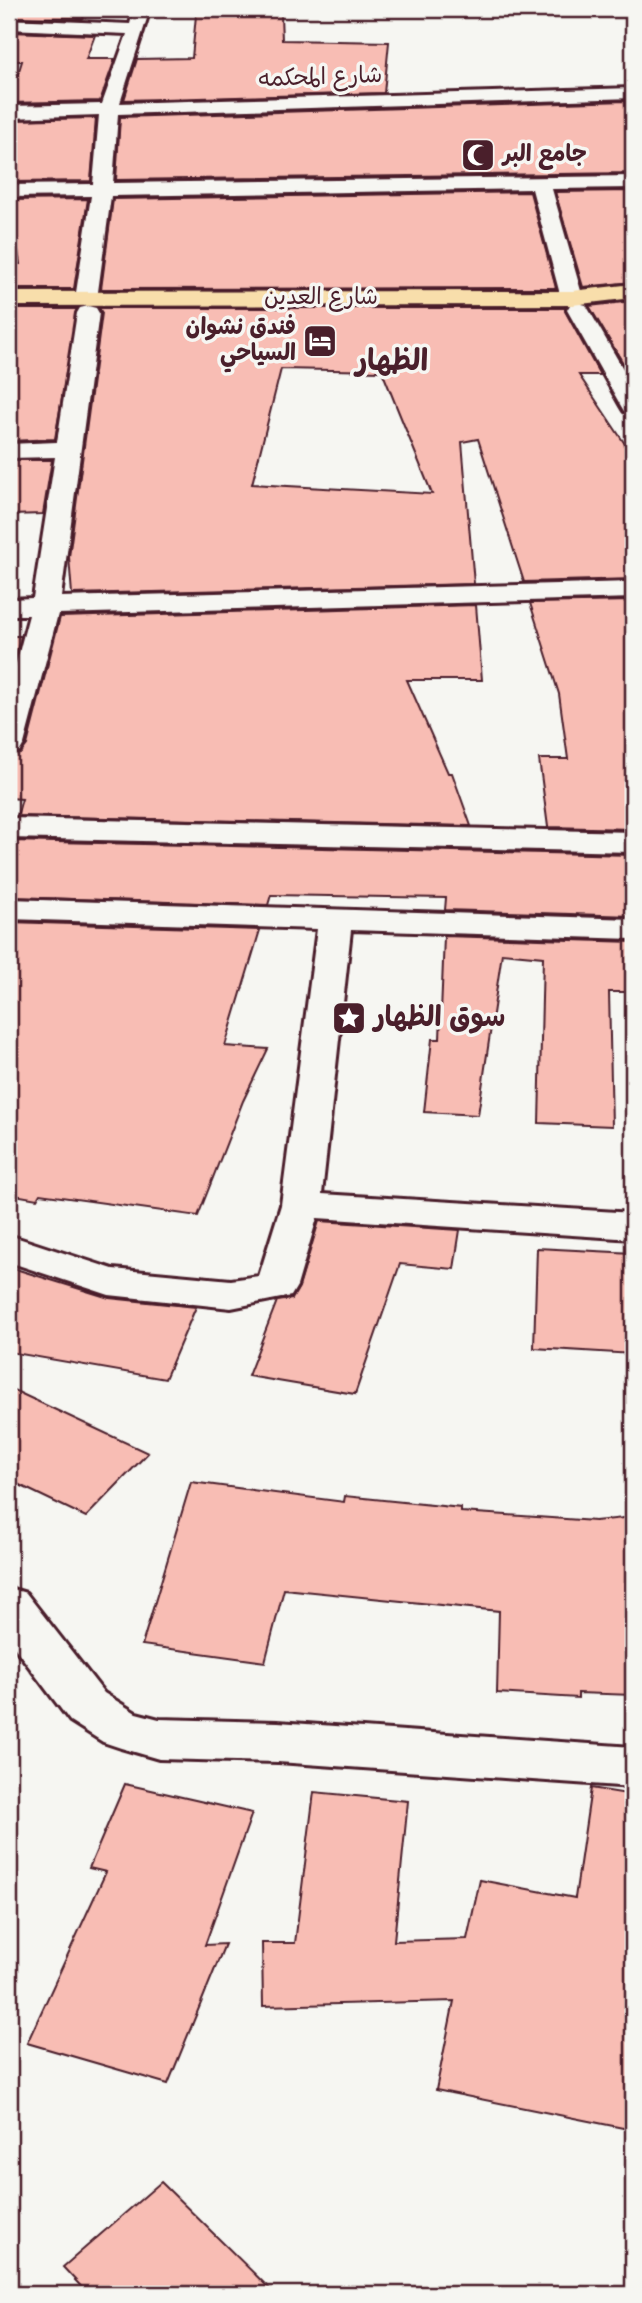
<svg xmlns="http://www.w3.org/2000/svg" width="642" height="2303" font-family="Mynerve,'Playpen Sans Arabic',sans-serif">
	<rect width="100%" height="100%" fill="#f6f6f2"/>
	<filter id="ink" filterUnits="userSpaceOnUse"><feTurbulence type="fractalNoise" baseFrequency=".0143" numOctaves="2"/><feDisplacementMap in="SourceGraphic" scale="14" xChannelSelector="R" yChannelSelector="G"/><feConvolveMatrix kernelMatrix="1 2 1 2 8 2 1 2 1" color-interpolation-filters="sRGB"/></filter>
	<g filter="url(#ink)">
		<!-- building -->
		<g fill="#f8bdb4" stroke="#4a1f2b" stroke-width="2" fill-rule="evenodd">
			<polygon points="9,9 90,9 82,19 9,17"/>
			<polygon points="196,15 281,15 282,40 389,42 384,93 124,100 137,59 192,58"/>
			<polygon points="9,32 95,35 86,59 115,59 100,101 9,103 22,61 9,61"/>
			<polygon points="626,101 633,116 633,173 116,180 120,117"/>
			<polygon points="96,118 91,181 9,182 9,120"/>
			<polygon points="633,191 633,282 583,287 555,192"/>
			<polygon points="530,192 556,288 101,289 113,199"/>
			<polygon points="88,199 74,289 9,289 9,264 20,264 11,200"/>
			<polygon points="633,301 633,373 629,373 589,306"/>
			<path d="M99 308H565V311L600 375H579L633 456V579L524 582 478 439 462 442 474 584 72 594 69 557 102 313ZM281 369 382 371 432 494 252 484Z"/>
			<polygon points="9,309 77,309 55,439 9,441"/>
			<polygon points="9,460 52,460 43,514 9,515"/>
			<polygon points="633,601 633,829 548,827 539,759 568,759 559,694 530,603"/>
			<polygon points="476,605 482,680 407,680 448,773 452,773 471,826 17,816 22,799 9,798 9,755 20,754 27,745 60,617"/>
			<polygon points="9,636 21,636 9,681"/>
			<polygon points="10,841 633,855 633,916 445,910 446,898 271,895 268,905 9,897"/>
			<polygon points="9,922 260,930 225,1046 268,1049 243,1101 198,1216 40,1194 37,1199 9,1194"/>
			<polygon points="444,936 633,942 633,992 609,992 612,1126 539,1123 543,957 502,953 478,1115 424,1112 432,1039 440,1039"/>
			<polygon points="319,1221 460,1230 454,1269 400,1264 355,1394 248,1376 277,1301 292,1299 299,1287"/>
			<polygon points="537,1248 633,1253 633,1354 534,1348"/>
			<polygon points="9,1267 109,1298 196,1307 165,1379 9,1352"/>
			<polygon points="9,1388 148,1453 86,1517 9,1480"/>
			<polygon points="191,1482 344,1502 345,1496 461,1508 461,1512 595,1521 633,1517 633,1695 578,1693 578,1698 497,1693 499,1611 284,1589 265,1662 142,1645"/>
			<polygon points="125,1784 252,1813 205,1945 225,1944 168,2084 27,2043 106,1872 89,1868"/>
			<polygon points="591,1788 633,1795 633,2130 436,2090 454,2001 263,2006 262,1943 295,1943 314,1792 408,1801 394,1941 467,1939 480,1880 575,1898"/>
			<polygon points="161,2182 275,2294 88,2294 63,2267"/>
		</g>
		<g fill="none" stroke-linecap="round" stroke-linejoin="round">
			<!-- minor casing -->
			<g stroke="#4a1f2b" stroke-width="6">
				<g id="minor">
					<polygon points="134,9 150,9 120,103 633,88 633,98 118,114 113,183 633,176 633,188 552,189 583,298 580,303 564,303 561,298 532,189 111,196 97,299 94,304 78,304 75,299 91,196 9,197 9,185 93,184 99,115 9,118 9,106 102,104 127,34 9,29 9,19 130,24"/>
					<polygon points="578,303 586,305 589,310 633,386 633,413 624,411 621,406 567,310 570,305"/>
					<polygon points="88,306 96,308 99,313 61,597 633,582 633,598 58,614 24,744 20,751 9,753 9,690 29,615 9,615 9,599 33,598 55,457 9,458 9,444 57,442 77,313 80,308"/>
					<polygon points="9,818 633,832 633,852 9,838"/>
					<polygon points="9,899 633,919 633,939 351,930 322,1194 633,1213 633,1239 317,1218 297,1286 291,1296 231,1308 109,1295 9,1262 9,1235 113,1269 231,1280 259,1276 281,1205 317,929 9,919"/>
					<polygon points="9,1588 26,1593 104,1693 136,1713 159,1719 278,1722 633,1747 633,1787 278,1762 159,1759 121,1748 103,1742 70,1721 9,1640"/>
				</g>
			</g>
			<!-- major casing -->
			<g stroke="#4a1f2b" stroke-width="6">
				<polygon id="major" points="633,284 633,298 572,305 9,306 9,292 572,291"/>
			</g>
			<!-- minor -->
			<use href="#minor" fill="#f6f6f2" fill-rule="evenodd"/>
			<!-- major -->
			<use href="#major" fill="#f8deab" fill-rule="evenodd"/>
		</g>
	</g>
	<!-- icons -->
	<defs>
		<g id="mosque-square" transform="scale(1.75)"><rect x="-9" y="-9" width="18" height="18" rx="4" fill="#4a1f2b" stroke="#f6f6f2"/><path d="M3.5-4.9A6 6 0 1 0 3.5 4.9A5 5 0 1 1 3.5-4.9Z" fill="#fff"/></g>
		<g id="hotel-square" transform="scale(1.75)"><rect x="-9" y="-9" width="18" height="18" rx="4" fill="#4a1f2b" stroke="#f6f6f2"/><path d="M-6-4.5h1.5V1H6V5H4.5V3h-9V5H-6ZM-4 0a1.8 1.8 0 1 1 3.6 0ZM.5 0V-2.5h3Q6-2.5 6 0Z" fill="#fff"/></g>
		<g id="sight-square" transform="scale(1.75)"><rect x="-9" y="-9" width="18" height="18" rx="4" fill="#4a1f2b" stroke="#f6f6f2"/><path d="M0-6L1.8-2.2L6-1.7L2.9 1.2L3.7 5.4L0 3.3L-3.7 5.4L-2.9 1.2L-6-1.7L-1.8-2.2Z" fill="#fff"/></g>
	</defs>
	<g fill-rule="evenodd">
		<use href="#mosque-square" x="478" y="155"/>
		<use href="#hotel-square" x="320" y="341"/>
		<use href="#sight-square" x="349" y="1018"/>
	</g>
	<g text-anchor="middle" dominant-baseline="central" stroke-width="7" stroke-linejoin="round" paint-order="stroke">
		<!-- far-street labels -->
		<g font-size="23" fill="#4a1f2b" stroke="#f6f6f2">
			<text transform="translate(320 78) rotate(-2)">شارع المحكمه</text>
			<text x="321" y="298">شارع العدين</text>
		</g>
		<!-- far-poi labels -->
		<g font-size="23" font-weight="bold" fill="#4a1f2b" stroke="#f6f6f2" text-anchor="start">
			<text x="503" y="155">جامع البر</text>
			<text x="296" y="328" text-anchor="end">فندق نشوان<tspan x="296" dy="26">السياحي</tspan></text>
		</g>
		<!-- poi labels -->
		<g font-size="28" font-weight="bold" fill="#4a1f2b" stroke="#f6f6f2" text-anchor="start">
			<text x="374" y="1018">سوق الظهار</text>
		</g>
		<!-- far-district labels -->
		<g font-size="30" font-weight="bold" fill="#4a1f2b" stroke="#f6f6f2">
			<text x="392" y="361">الظهار</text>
		</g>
	</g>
	<!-- margin -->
	<rect width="642" height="2303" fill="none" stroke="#f6f6f2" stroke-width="35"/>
	<rect x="18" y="18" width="607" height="2268" fill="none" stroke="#4a1f2b" stroke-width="2.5" filter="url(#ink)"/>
</svg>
